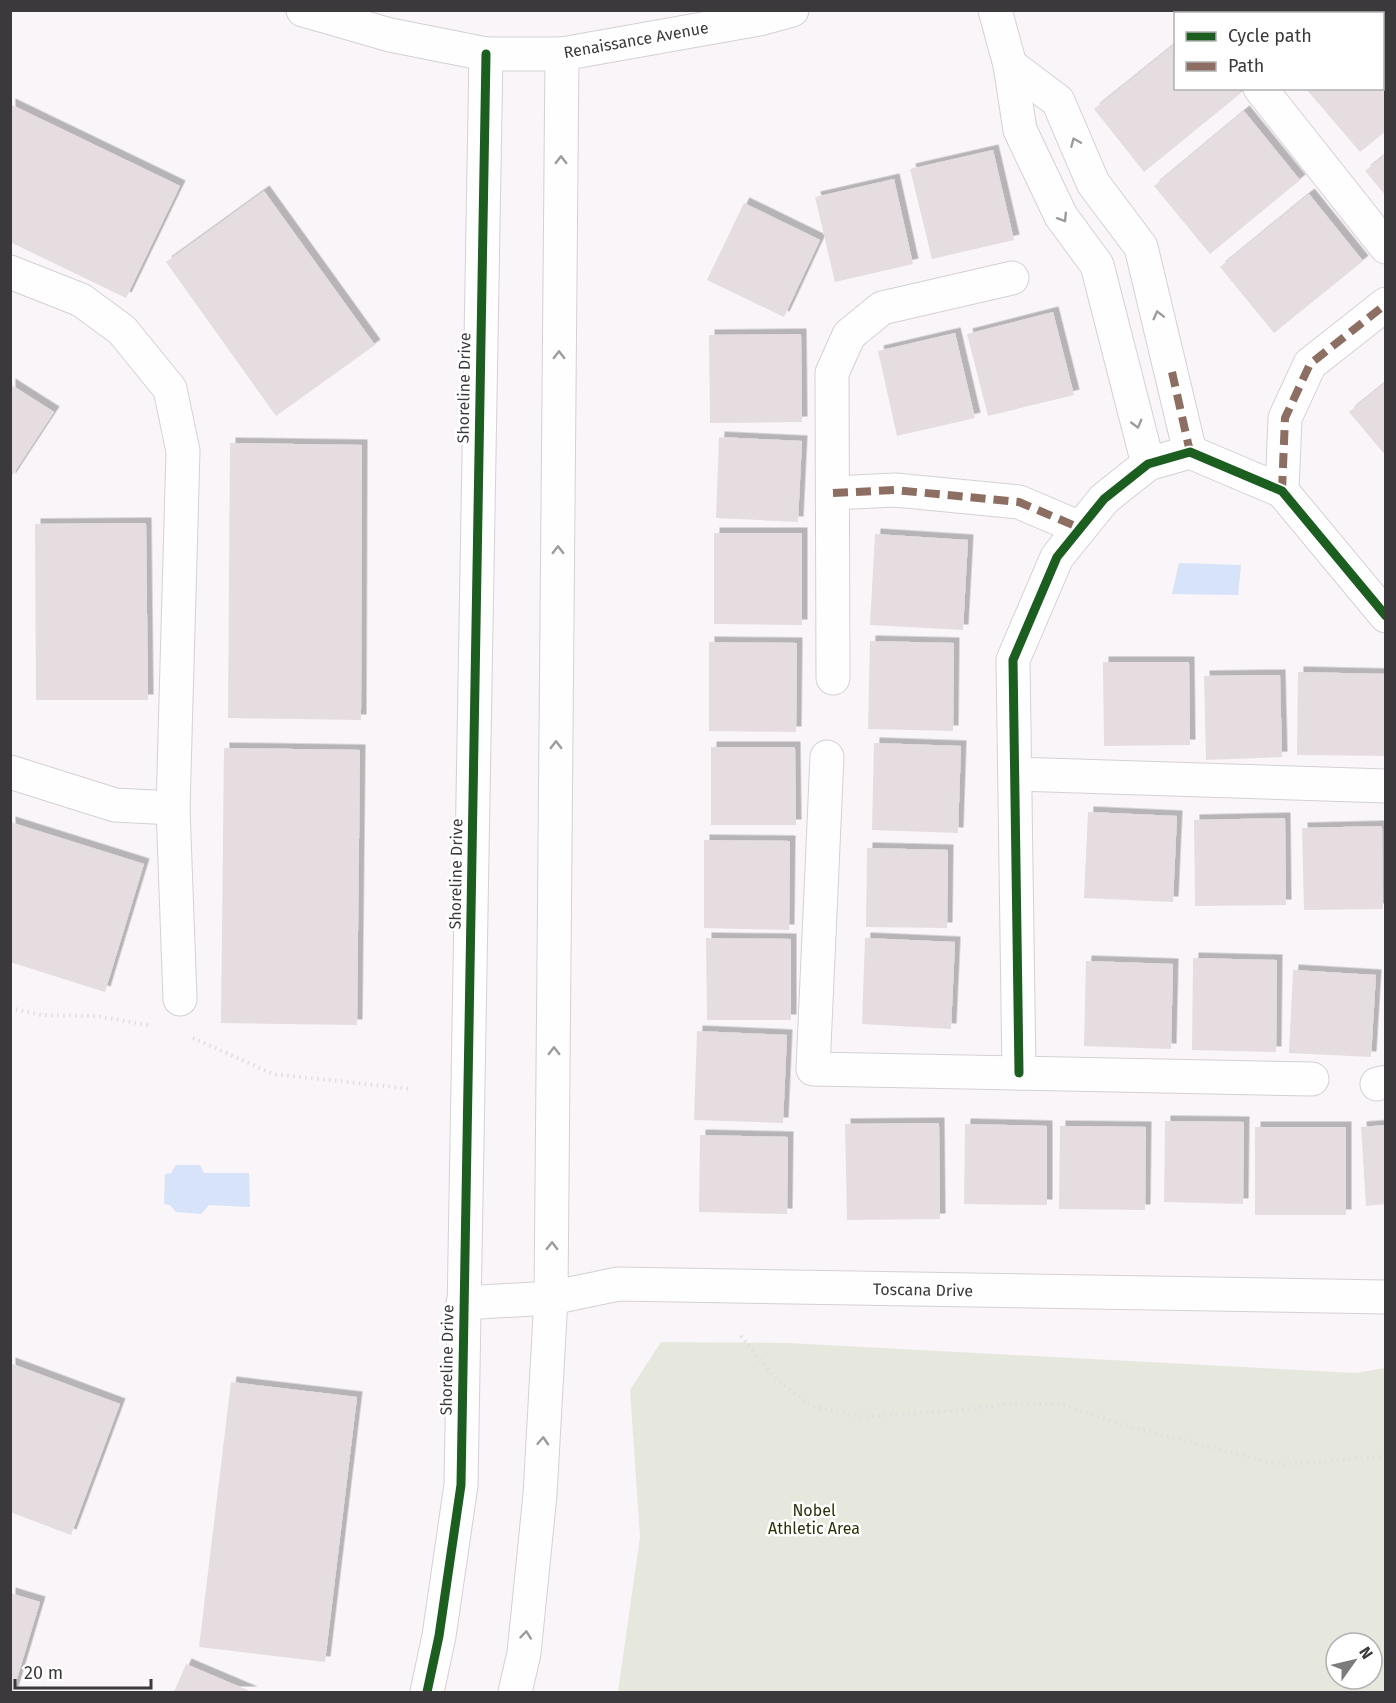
<svg xmlns="http://www.w3.org/2000/svg" width="1396" height="1703" font-family="'Fira Sans',sans-serif">
	<defs>
		<filter id="shadow"><feDropShadow dx="5.5" dy="-5.5" stdDeviation="0" flood-color="#0004"/></filter>
	</defs>
	<rect width="100%" height="100%" fill="#f9f5f9"/>
	<!-- green -->
	<path fill="#e6e8de" fill-rule="evenodd" d="M661 1342 788 1343 1356 1373 1385 1368V1692H618L640 1537 630 1390ZM1336 1643H1372V1679H1336Z"/>
	<!-- water -->
	<g fill="#d6e3f9">
		<polygon points="1179,563 1241,565 1238,595 1172,594"/>
		<polygon points="176,1165 200,1165 204,1173 249,1173 250,1207 209,1205 201,1214 176,1212 170,1205 164,1204 165,1174 171,1173"/>
	</g>
	<!-- building -->
	<g fill="#e6dde1" filter="url(#shadow)">
		<polygon points="1244,10 1378,10 1380,13 1247,14"/>
		<polygon points="1176,43 1176,88 1238,88 1241,93 1144,172 1094,109"/>
		<polygon points="1382,43 1386,46 1386,131 1360,152 1307,90 1382,88"/>
		<polygon points="10,104 180,186 126,298 10,242"/>
		<polygon points="1244,111 1300,180 1210,254 1154,186"/>
		<polygon points="993,150 1014,240 932,259 910,169"/>
		<polygon points="1386,154 1386,196 1365,171"/>
		<polygon points="894,179 913,264 835,282 815,197"/>
		<polygon points="264,191 375,345 276,416 166,262"/>
		<polygon points="1309,194 1363,261 1274,333 1220,267"/>
		<polygon points="744,203 820,240 784,317 707,280"/>
		<polygon points="1053,312 1074,395 988,416 967,334"/>
		<polygon points="955,333 975,418 897,436 878,351"/>
		<polygon points="801,334 802,422 710,423 709,335"/>
		<polygon points="1386,382 1386,456 1349,412"/>
		<polygon points="10,384 54,412 10,479"/>
		<polygon points="719,437 802,441 798,522 716,518"/>
		<polygon points="230,443 362,445 361,720 228,718"/>
		<polygon points="146,523 148,700 36,700 35,524"/>
		<polygon points="714,533 802,533 802,625 714,624"/>
		<polygon points="875,534 968,540 963,630 870,625"/>
		<polygon points="870,641 954,643 953,731 868,729"/>
		<polygon points="709,642 797,643 796,732 709,731"/>
		<polygon points="1103,662 1189,662 1190,745 1104,746"/>
		<polygon points="1298,672 1386,674 1386,756 1297,755"/>
		<polygon points="1280,675 1282,757 1206,760 1204,676"/>
		<polygon points="874,743 961,746 958,833 872,830"/>
		<polygon points="711,747 795,747 796,825 711,825"/>
		<polygon points="224,748 360,750 357,1025 221,1023"/>
		<polygon points="1088,812 1177,816 1173,902 1084,898"/>
		<polygon points="1285,818 1286,905 1195,906 1194,820"/>
		<polygon points="10,822 144,864 105,992 10,962"/>
		<polygon points="1382,826 1383,909 1304,910 1302,828"/>
		<polygon points="704,840 790,841 789,930 704,928"/>
		<polygon points="867,848 948,850 947,928 866,927"/>
		<polygon points="706,938 791,939 791,1020 707,1020"/>
		<polygon points="865,938 955,942 951,1029 862,1024"/>
		<polygon points="1193,958 1277,960 1276,1052 1192,1050"/>
		<polygon points="1086,961 1173,964 1171,1049 1084,1046"/>
		<polygon points="1293,970 1376,975 1371,1057 1289,1053"/>
		<polygon points="697,1031 787,1035 783,1123 694,1120"/>
		<polygon points="1165,1121 1244,1122 1243,1204 1164,1202"/>
		<polygon points="939,1123 940,1219 847,1220 845,1124"/>
		<polygon points="965,1124 1047,1126 1047,1205 964,1204"/>
		<polygon points="1386,1125 1386,1204 1366,1206 1361,1127"/>
		<polygon points="1060,1126 1146,1127 1145,1210 1059,1209"/>
		<rect x="1255" y="1127" width="91" height="88"/>
		<polygon points="700,1135 788,1137 787,1214 699,1212"/>
		<polygon points="10,1363 120,1404 71,1535 10,1512"/>
		<polygon points="231,1382 357,1397 325,1662 199,1647"/>
		<polygon points="10,1593 40,1602 13,1692 10,1692"/>
		<polygon points="186,1664 252,1692 174,1692"/>
	</g>
	<g fill="none" stroke-linecap="round" stroke-linejoin="round">
		<!-- minor casing -->
		<g stroke="#d4d1d4" stroke-width="35">
			<g id="minor">
				<polyline points="303,10 390,35 486,54 562,54 759,19 792,10"/>
				<polyline points="995,10 1010,65 1020,130 1061,216 1097,265 1148,464"/>
				<polyline points="1010,65 1058,101 1093,183 1141,247 1190,452"/>
				<polyline points="1260,88 1386,247"/>
				<polyline points="10,272 81,300 122,330 170,389 183,451 173,808 115,805 10,772"/>
				<polyline points="1282,491 1285,418 1310,364 1386,304"/>
				<polyline points="833,493 895,490 1019,502 1080,528"/>
				<polyline points="833,678 832,373 849,335 882,308 1012,278"/>
				<polyline points="827,757 813,1069 1312,1079"/>
				<polyline points="1015,774 1386,786"/>
				<polyline points="173,808 180,999"/>
				<polyline points="1019,1073 1013,660 1057,557 1104,499 1148,464 1190,452 1282,491 1386,616"/>
				<polyline points="1377,1084 1386,1082"/>
				<polyline points="463,1303 551,1298 618,1284 1386,1297"/>
				<polyline points="427,1692 439,1636 461,1485 486,54"/>
				<polyline points="515,1692 524,1653 540,1495 551,1298 562,54"/>
			</g>
		</g>
		<!-- path -->
		<g stroke="#e0dfe0" stroke-width="4" stroke-dasharray="1.5 4.5" stroke-linecap="butt">
			<polyline points="10,1008 41,1015 97,1016 148,1025"/>
			<polyline points="193,1038 273,1074 412,1089"/>
			<polyline points="741,1336 774,1377 811,1406 863,1417 962,1410 1015,1403 1064,1405 1121,1424 1279,1465 1386,1456"/>
		</g>
		<!-- minor -->
		<use href="#minor" stroke="#fefefe" stroke-width="33"/>
		<!-- quiet -->
		<g stroke="#8d6e63" stroke-width="8" stroke-dasharray="15 8" stroke-linecap="butt">
			<polyline points="1172,372 1190,452"/>
			<polyline points="1282,491 1285,418 1310,364 1386,304"/>
			<polyline points="833,493 895,490 1019,502 1080,528"/>
		</g>
		<!-- cycleway casing -->
		<g stroke="#fff" stroke-width="13">
			<g id="cycleway">
				<polyline points="1019,1073 1013,660 1057,557 1104,499 1148,464 1190,452 1282,491 1386,616"/>
				<polyline points="427,1692 439,1636 461,1485 486,54"/>
			</g>
		</g>
		<!-- cycleway -->
		<use href="#cycleway" stroke="#1b5e20" stroke-width="9"/>
	</g>
	<!-- one-way arrows -->
	<defs><path id="oneway-chevron" d="M-2-3.5L2.5 0L-2 3.5" fill="none" stroke-width="1.6" stroke-linecap="round" stroke-linejoin="round" transform="scale(1.5)"/></defs>
	<g stroke="#9d9c9d">
		<use href="#oneway-chevron" transform="translate(1075 142) rotate(-113)"/>
		<use href="#oneway-chevron" transform="translate(561 160) rotate(-90)"/>
		<use href="#oneway-chevron" transform="translate(1063 218) rotate(58)"/>
		<use href="#oneway-chevron" transform="translate(1158 315) rotate(-104)"/>
		<use href="#oneway-chevron" transform="translate(559 355) rotate(-90)"/>
		<use href="#oneway-chevron" transform="translate(1137 424) rotate(75)"/>
		<use href="#oneway-chevron" transform="translate(558 550) rotate(-90)"/>
		<use href="#oneway-chevron" transform="translate(556 745) rotate(-90)"/>
		<use href="#oneway-chevron" transform="translate(554 1051) rotate(-90)"/>
		<use href="#oneway-chevron" transform="translate(552 1246) rotate(-89)"/>
		<use href="#oneway-chevron" transform="translate(543 1441) rotate(-87)"/>
		<use href="#oneway-chevron" transform="translate(526 1635) rotate(-84)"/>
	</g>
	<g text-anchor="middle" dominant-baseline="central" stroke-width="5" stroke-linejoin="round" paint-order="stroke">
		<!-- street labels -->
		<g font-size="16" fill="#3c393c" stroke="#fff">
			<text transform="translate(636 40) rotate(-10)">Renaissance Avenue</text>
			<text transform="translate(464 388) rotate(-89)">Shoreline Drive</text>
			<text transform="translate(456 874) rotate(-89)">Shoreline Drive</text>
			<text transform="translate(923 1290) rotate(1)">Toscana Drive</text>
			<text transform="translate(447 1360) rotate(-89)">Shoreline Drive</text>
		</g>
		<!-- park labels -->
		<g font-size="16" fill="#293209" stroke="#fff">
			<text x="814" y="1510">Nobel<tspan x="814" dy="18">Athletic Area</tspan></text>
		</g>
	</g>
	<!-- border -->
	<rect width="1396" height="1703" fill="none" stroke="#3c393c" stroke-width="24"/>
	<!-- legend -->
	<rect x="1174" y="12" width="210" height="78" fill="#ffffff" stroke="#b1b0b1" stroke-width="1.5"/>
	<rect x="1186" y="32" width="30" height="9" fill="#1b5e20" stroke="#b1b0b1" stroke-width="1.5"/>
	<text x="1228" y="42" font-size="18" fill="#3c393c">Cycle path</text>
	<rect x="1186" y="62" width="30" height="9" fill="#8d6e63" stroke="#b1b0b1" stroke-width="1.5"/>
	<text x="1228" y="72" font-size="18" fill="#3c393c">Path</text>
	<!-- north arrow -->
	<g transform="translate(1354 1661) rotate(56)"><circle r="28" fill="#ffffff" stroke="#b1b0b1" stroke-width="1.5"/>
	<path d="M0-4.5L10 22L0 15L-10 22Z" fill="#7e7b7e"/>
	<text y="-9" font-size="16" font-weight="bold" text-anchor="middle" fill="#3c393c">N</text>
	</g>
	<!-- scale -->
	<path d="M15 1679v9h136v-9" fill="none" stroke="#3c393c" stroke-width="3"/>
	<text x="24" y="1679" font-size="18" fill="#3c393c" stroke="#ffffff" stroke-width="4.5" paint-order="stroke">20 m</text>
</svg>
